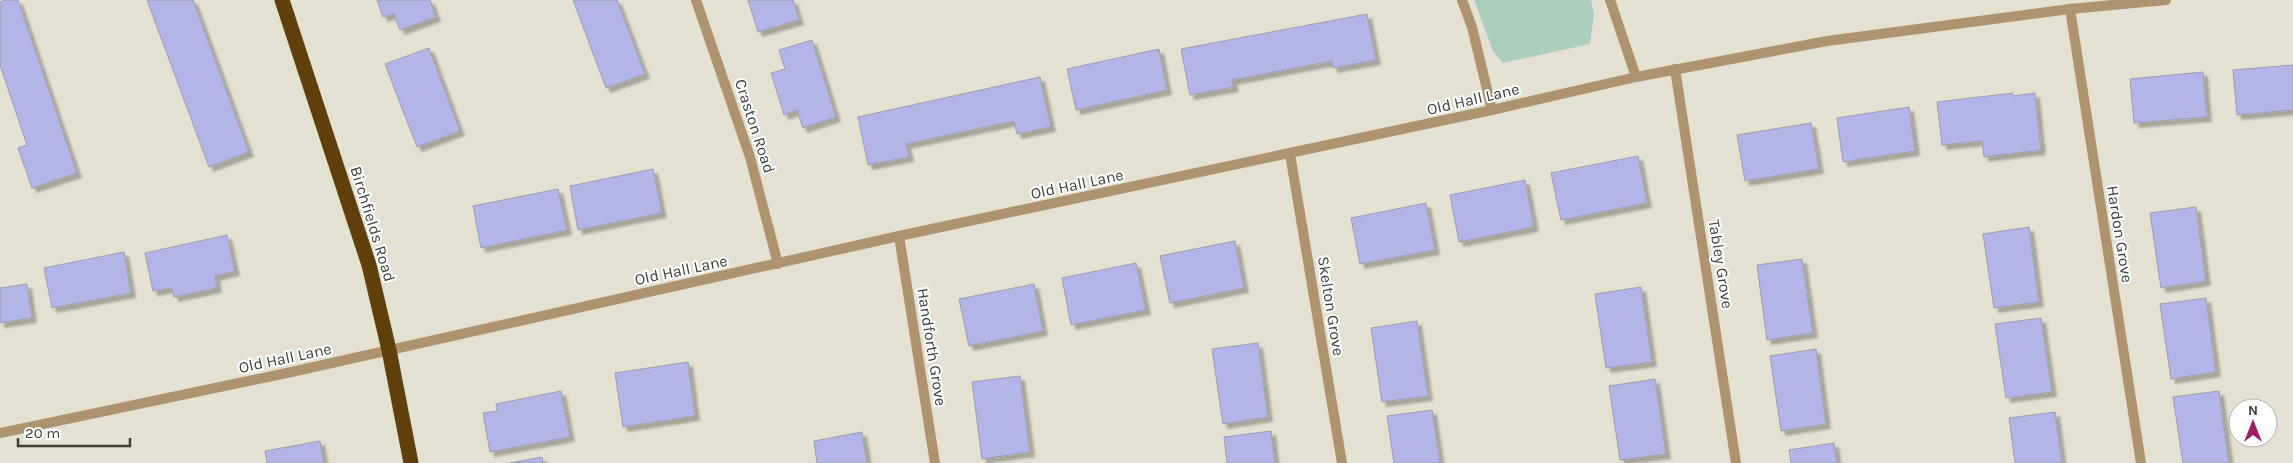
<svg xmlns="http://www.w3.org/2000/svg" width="2293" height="463" font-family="Karla,sans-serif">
	<defs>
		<filter id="shadow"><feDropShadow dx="4.5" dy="4.5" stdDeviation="1" flood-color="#0004"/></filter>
	</defs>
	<rect width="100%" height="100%" fill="#e4e1d2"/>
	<!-- green -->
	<polygon fill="#abcfba" points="1474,0 1591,0 1594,14 1590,44 1503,63 1493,51"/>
	<!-- building -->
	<g fill="#b2b5e7" stroke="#9c9dac" filter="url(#shadow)">
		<polygon points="5,0 18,0 77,173 32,188 18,148 27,145 0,65 0,2"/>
		<polygon points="147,0 193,0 249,152 209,167"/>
		<polygon points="377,0 430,0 436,17 400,30 394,14 383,17"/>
		<polygon points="573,0 617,0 645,74 606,88"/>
		<polygon points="748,0 793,0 799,20 758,32"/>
		<polygon points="1367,14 1376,60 1333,68 1332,61 1232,80 1234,87 1190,95 1181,49"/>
		<polygon points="812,40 836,117 803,128 797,110 784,115 771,73 785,69 779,50"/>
		<polygon points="429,48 460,131 417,147 385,64"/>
		<polygon points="1159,49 1167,90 1076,110 1067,69"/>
		<polygon points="2293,65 2293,110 2237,115 2233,70"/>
		<polygon points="2203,72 2207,117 2134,123 2130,79"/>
		<polygon points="1040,77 1051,127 1017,134 1014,121 906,144 909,157 868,165 858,117"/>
		<polygon points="2013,93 2013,96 2035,93 2041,150 1984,157 1982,141 1942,145 1937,102"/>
		<polygon points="1909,107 1915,151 1843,162 1837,118"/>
		<polygon points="1811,123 1819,169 1745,181 1737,135"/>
		<polygon points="1638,156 1647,203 1561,220 1551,173"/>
		<polygon points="653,169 662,213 578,230 570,186"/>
		<polygon points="1525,180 1534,227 1459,242 1450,195"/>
		<polygon points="558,189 567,230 481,248 473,206"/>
		<polygon points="1426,203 1435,250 1360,264 1351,218"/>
		<polygon points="2196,207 2206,281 2161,288 2150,213"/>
		<polygon points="2029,227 2039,302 1994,308 1983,234"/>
		<polygon points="227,235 235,271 215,276 217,288 174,297 172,288 153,291 145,253"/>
		<polygon points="1235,241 1244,288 1170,303 1160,256"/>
		<polygon points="124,252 131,293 52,308 44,268"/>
		<polygon points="1802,259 1813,333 1767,340 1757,265"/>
		<polygon points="1136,263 1146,310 1071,325 1062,278"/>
		<polygon points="27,284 32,318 0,323 0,288"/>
		<polygon points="1034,284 1043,331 969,346 959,299"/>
		<polygon points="1641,287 1652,362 1606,368 1595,294"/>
		<polygon points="2206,298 2216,372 2171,379 2160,304"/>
		<polygon points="2041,318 2052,392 2006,398 1995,324"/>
		<polygon points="1417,321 1428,396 1382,402 1371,328"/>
		<polygon points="1258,343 1268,417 1223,424 1212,349"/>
		<polygon points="1816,349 1826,424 1781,431 1770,356"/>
		<polygon points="688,362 695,416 623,427 615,373"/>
		<polygon points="1020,376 1030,452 982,459 972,382"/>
		<polygon points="1655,379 1666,454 1620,460 1609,386"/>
		<polygon points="561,391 570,437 490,452 483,413 497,411 496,404"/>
		<polygon points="2219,391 2229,463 2183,463 2173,397"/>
		<polygon points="1432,410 1440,463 1394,463 1387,416"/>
		<polygon points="2055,412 2062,463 2015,463 2009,418"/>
		<polygon points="1271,431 1275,463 1227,463 1224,437"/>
		<polygon points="862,432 867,463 817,463 814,441"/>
		<polygon points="320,441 324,463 267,463 265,451"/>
		<polygon points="1834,443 1837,463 1791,463 1789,450"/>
		<polygon points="542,457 543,463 510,463"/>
	</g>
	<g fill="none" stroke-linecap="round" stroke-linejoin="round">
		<!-- street -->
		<g stroke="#ad936f" stroke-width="10">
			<polyline points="696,0 750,157 778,264"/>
			<polyline points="1462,0 1472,27 1492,110"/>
			<polyline points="1610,0 1636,77"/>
			<polyline points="2070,9 2141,463"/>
			<polyline points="1675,69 1736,463"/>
			<polyline points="1290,154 1342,463"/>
			<polyline points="899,236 935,463"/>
			<polyline points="0,433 287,373 899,236 1492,110 1636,77 1827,41 2070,9 2166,0"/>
		</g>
		<!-- highway -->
		<polyline stroke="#5f400a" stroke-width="15" points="282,0 369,265 389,350 411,463"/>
	</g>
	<g text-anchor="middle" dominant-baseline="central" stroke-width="4" stroke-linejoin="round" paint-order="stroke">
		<!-- street labels -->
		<g font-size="16" fill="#3e3d37" stroke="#fff">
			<text transform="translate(1473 99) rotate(-13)">Old Hall Lane</text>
			<text transform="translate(755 126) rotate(72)">Craston Road</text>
			<text transform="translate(1077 184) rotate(-12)">Old Hall Lane</text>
			<text transform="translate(373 224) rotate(73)">Birchfields Road</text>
			<text transform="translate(2120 234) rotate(81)">Hardon Grove</text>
			<text transform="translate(1721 264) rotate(81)">Tabley Grove</text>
			<text transform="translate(681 270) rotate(-12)">Old Hall Lane</text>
			<text transform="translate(1331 306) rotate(81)">Skelton Grove</text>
			<text transform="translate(932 347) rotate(81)">Handforth Grove</text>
			<text transform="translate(285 358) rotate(-12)">Old Hall Lane</text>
		</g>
	</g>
	<!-- north arrow -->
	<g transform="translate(2253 423)"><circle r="24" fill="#ffffff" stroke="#b2b1af"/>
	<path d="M0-4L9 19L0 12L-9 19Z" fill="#a11a65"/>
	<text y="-8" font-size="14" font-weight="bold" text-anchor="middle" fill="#3e3d37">N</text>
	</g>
	<!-- scale -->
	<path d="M18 438v8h112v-8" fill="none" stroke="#3e3d37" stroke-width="2.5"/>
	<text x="25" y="438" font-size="15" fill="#3e3d37" stroke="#ffffff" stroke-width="4" paint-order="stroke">20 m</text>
</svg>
